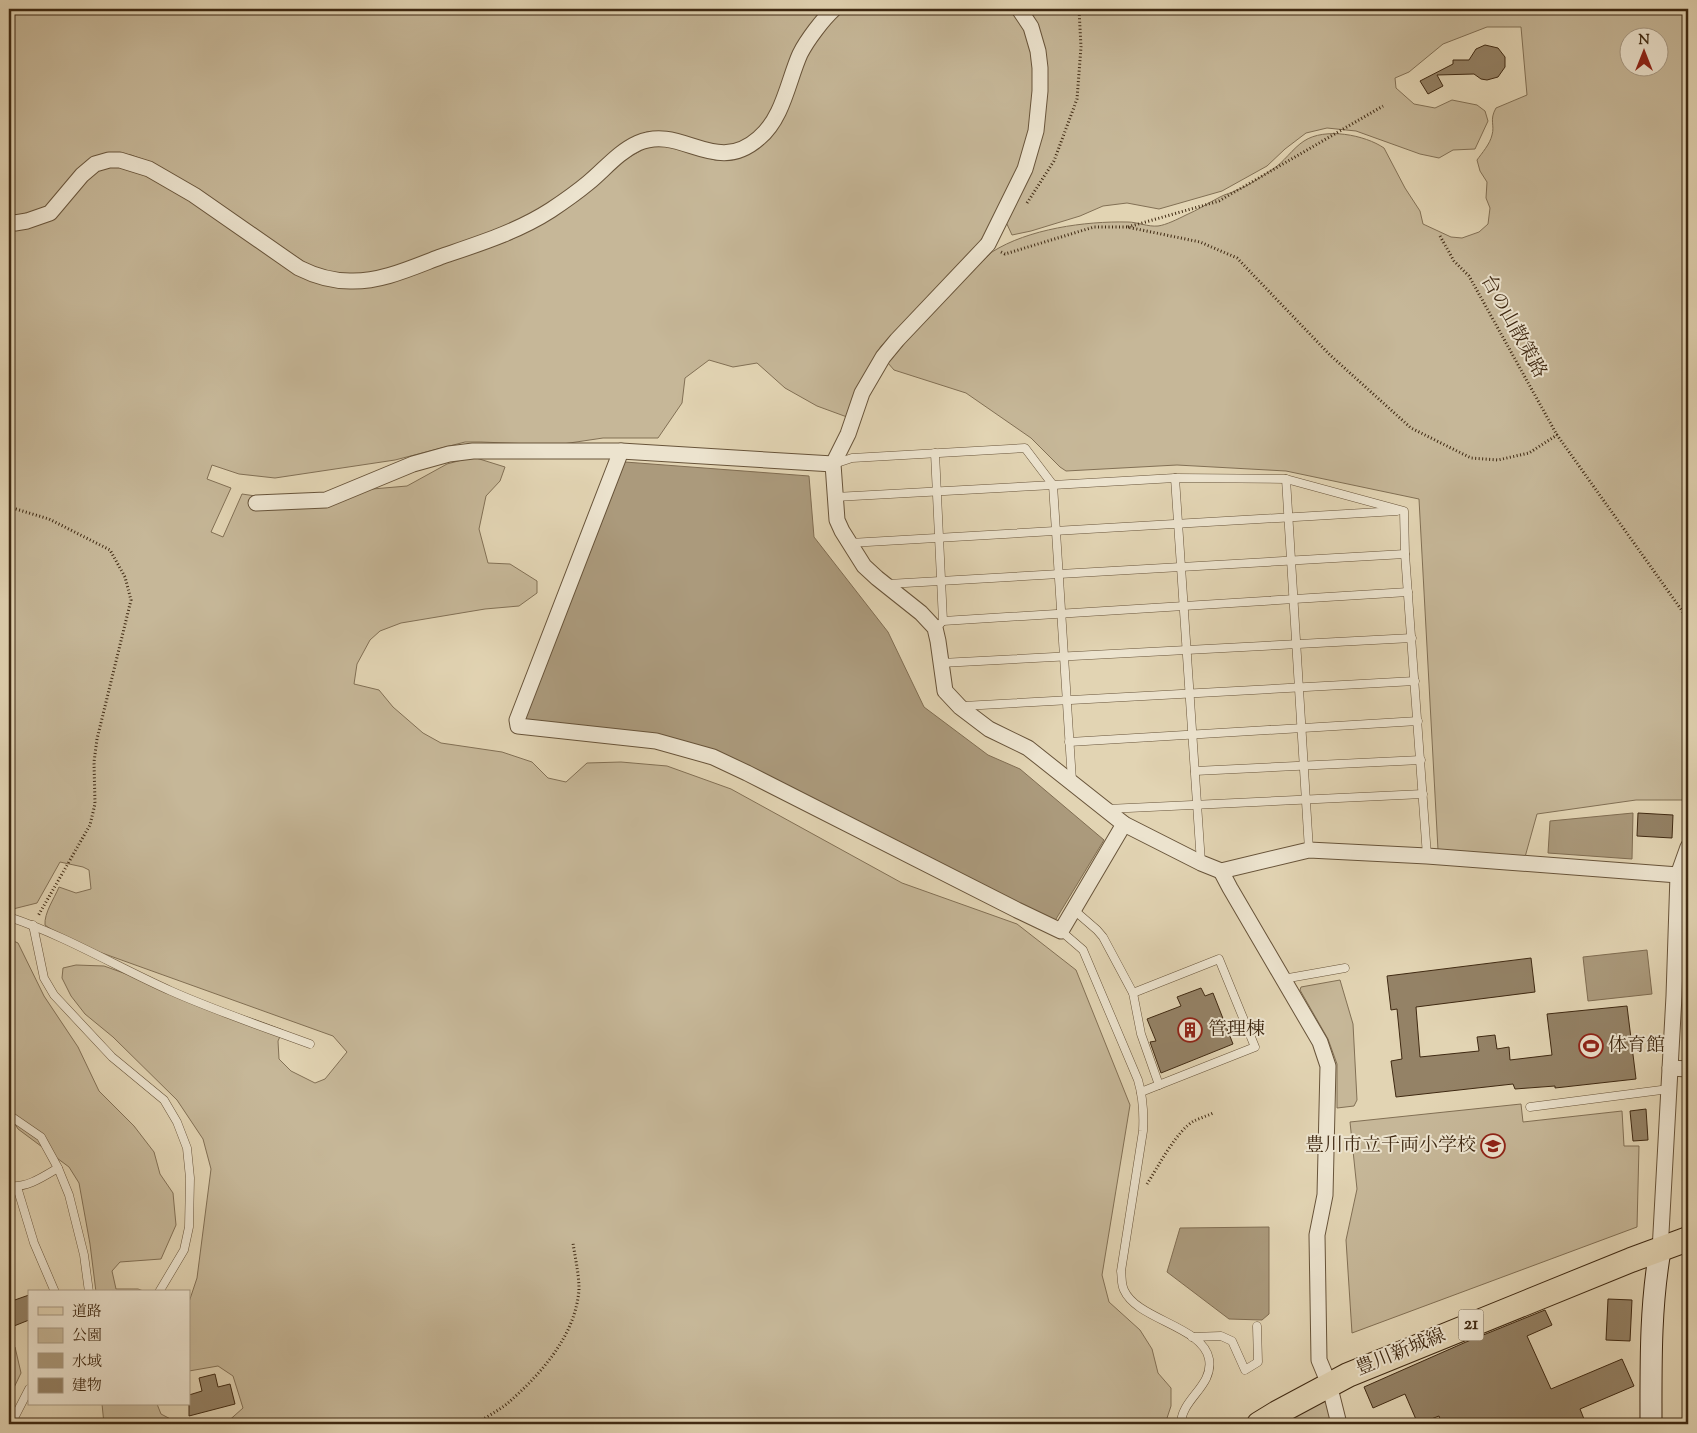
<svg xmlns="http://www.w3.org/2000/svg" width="1697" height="1433" font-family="'Sorts Mill Goudy','Noto Serif JP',serif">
	<rect width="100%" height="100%" fill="#e2d4b3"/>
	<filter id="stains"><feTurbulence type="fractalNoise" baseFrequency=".004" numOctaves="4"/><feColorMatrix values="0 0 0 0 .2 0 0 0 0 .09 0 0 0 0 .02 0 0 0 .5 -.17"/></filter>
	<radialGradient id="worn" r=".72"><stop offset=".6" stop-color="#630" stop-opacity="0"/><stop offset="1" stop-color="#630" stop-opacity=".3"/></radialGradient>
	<!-- green -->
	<g fill="#c6b798" stroke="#827055" fill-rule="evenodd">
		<polygon points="9,9 825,9 764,124 742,144 722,147 665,132 647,132 636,136 623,144 582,181 544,207 508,227 387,270 359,276 317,270 149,162 131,155 117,154 39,212 15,216 9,215"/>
		<path d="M841 9H1011L1016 14 1024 29 1035 66 1031 124 1021 166 985 234 973 251 881 346 871 364 847 417 817 406 785 388 757 363 733 367 709 360 685 378 682 403 658 438H603L556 445 481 442H465L395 460 275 478 239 474 212 465 207 479 231 488 211 532 223 537 242 494 269 498 407 486 447 464 473 457 505 467 500 481 486 496 479 529 488 563 510 564 537 581V593L519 606 485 609 401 623 380 631 370 640 357 664 354 684 379 690 393 707 423 733 441 743 502 752 532 762 548 778 566 782 587 763 621 762 667 766 731 789 902 883 1017 924 1076 970 1130 1105 1102 1275 1109 1302 1140 1330 1152 1349 1158 1373 1171 1388V1406L1165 1424H225L243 1408 233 1376 218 1366 189 1371V1302L197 1278 211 1169 203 1139 177 1100 113 1037 85 1014 71 996 62 978 63 968 76 965 104 966 283 1030 278 1041 279 1059 291 1071 315 1083 325 1079 347 1052 333 1036 88 948 52 930 45 925C44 913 54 899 59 887L76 893 91 889 89 870 83 867 60 862 37 903 9 910V227L16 229 100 170 120 164 148 176 189 199 293 271 358 287 381 285 511 240 553 216 626 159 649 146H668L677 148 715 160H732L750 152 806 54Z"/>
		<path d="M1026 9H1688V800H1636L1537 814 1525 857 1438 850 1419 499 1286 471 1177 465 1066 471 1060 467 1031 438 966 393 894 370 888 363 927 317 992 252C1028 229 1085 221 1128 222 1137 222 1148 227 1158 226 1166 225 1178 219 1186 215 1198 210 1208 203 1220 197 1225 194 1232 193 1237 190 1250 185 1262 176 1273 169 1283 163 1293 148 1304 141 1325 127 1365 135 1384 148L1405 188 1420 211 1423 224 1451 237 1462 238 1479 232 1488 224 1490 208 1486 198 1487 182 1480 171 1477 160C1482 153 1490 144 1492 135 1495 125 1489 120 1496 108L1527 95 1521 27H1487L1443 44 1409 72 1395 78 1396 88 1414 104 1435 108 1452 100 1477 105 1485 111 1488 121 1475 149 1453 150 1439 158 1420 154 1356 131 1327 128 1306 133 1285 149 1267 166 1222 191 1159 209 1127 203 1103 206 1080 216 1031 231 1012 235 1006 222 1041 132ZM1630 38H1660V68H1630Z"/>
		<polygon points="9,939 18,943 44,996 78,1047 99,1091 134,1126 154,1152 160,1174 173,1193 176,1225 161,1259 120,1262 112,1271 116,1289 138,1289 146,1292 96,1292 90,1244 79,1183 69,1167 18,1129 9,1114"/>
		<polygon points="1340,980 1353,1024 1357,1100 1354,1106 1337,1108 1337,1064 1328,1039 1300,990 1301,987"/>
		<polygon points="1521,1104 1523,1122 1622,1111 1624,1146 1639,1146 1637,1227 1352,1333 1346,1240 1357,1189 1350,1122"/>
		<polygon points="9,1341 15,1347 21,1373 9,1398"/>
		<polygon points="1324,1395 1333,1424 1278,1424"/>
		<polygon points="102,1404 157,1404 161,1414 180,1424 104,1424"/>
	</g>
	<!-- water -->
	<g fill="#ab9a7c" stroke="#806d52">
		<polygon points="625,462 809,476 814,537 888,632 924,707 988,755 1020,769 1104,840 1053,924 729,757 524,721"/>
		<polygon points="1633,813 1632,859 1548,853 1550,821"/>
		<polygon points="1647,950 1652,994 1588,1001 1583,957"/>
		<polygon points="1269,1227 1269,1314 1262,1320 1229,1319 1167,1272 1180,1228"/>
	</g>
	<!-- building -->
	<g fill="#948266" stroke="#3f2912">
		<polygon points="1485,45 1498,48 1505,57 1505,67 1498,77 1487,80 1481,79 1474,74 1437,75 1443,86 1428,94 1420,81 1453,64 1453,60 1469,60 1476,49"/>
		<polygon points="1638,813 1673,815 1672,838 1637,836"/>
		<polygon points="1531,958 1535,992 1416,1007 1420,1057 1479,1051 1477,1037 1495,1035 1497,1049 1509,1047 1510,1060 1552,1055 1547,1014 1627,1006 1636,1079 1555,1088 1555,1086 1515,1089 1513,1084 1396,1097 1391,1061 1402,1059 1397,1009 1391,1010 1387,976"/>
		<polygon points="1201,988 1205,996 1213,993 1233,1044 1161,1073 1150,1042 1156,1041 1147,1019 1181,1006 1177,997"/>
		<polygon points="1646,1109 1648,1140 1633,1141 1630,1111"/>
		<polygon points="29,1295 29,1320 9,1328 9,1302"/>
		<polygon points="1608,1299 1632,1300 1630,1341 1606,1340"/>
		<polygon points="1545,1310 1552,1325 1527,1336 1551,1389 1622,1359 1634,1386 1580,1409 1586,1424 1442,1424 1439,1416 1418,1424 1405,1394 1373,1408 1364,1387 1466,1342"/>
		<polygon points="215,1374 218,1387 230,1384 235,1404 189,1416 189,1395 202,1391 199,1378"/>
	</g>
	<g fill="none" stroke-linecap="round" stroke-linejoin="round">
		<!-- lane casing -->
		<g stroke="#68543a" stroke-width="9">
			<g id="lane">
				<polyline points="935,453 943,621 940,624"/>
				<polyline points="834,464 852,458 1025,448 1053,485 1175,478 1286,479 1404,511 1405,554 1427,856"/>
				<polyline points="1175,478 1201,863"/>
				<polyline points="1286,479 1309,850"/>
				<polyline points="835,497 1053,485 1072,781"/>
				<polyline points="850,543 1397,511"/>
				<polyline points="888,584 1405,554"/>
				<polyline points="943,621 1408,592"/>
				<polyline points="941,663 1412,638"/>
				<polyline points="963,706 1415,681"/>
				<polyline points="1069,742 1418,721"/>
				<polyline points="1195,771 1421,760"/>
				<polyline points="1107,809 1423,794"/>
				<polyline points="1074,910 1097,930 1103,937 1133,993 1141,1034 1159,1085"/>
				<path d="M9 917C66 936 117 967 171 991 216 1011 264 1027 310 1044"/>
				<polyline points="33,925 44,978 54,995 112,1057 164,1100 177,1122 187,1148 190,1178 189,1227 184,1250 159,1292"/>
				<path d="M1061 931 1083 950 1138 1080C1143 1097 1144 1113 1143 1131L1121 1271C1122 1277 1121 1284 1124 1290 1137 1320 1203 1326 1209 1359 1214 1386 1181 1399 1181 1424"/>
				<polyline points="1283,979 1345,968"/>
				<polyline points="1133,993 1219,959 1255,1047 1141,1092"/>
				<polyline points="1530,1107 1669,1089"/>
				<polyline points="9,1115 41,1137 58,1168 69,1195 84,1255 89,1292"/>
				<path d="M9 1186C27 1188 43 1177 58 1168"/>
				<polyline points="17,1187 34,1243 55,1292"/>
				<polyline points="1192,1337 1221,1336 1232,1341 1245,1370 1258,1362 1257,1326"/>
				<polyline points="11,1424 29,1389"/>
			</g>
		</g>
		<!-- street casing -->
		<g stroke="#68543a" stroke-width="17">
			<g id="street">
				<polyline points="1019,9 1031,27 1038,51 1040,68 1040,91 1036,131 1025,169 988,244 897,340 883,357 862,393 848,434 833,464 837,520 842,531 864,566 877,578 921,613 935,628 938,641 945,691 960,707 989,729 1028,748 1124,824 1201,863 1221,871 1309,850 1427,856 1678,875"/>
				<path d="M9 222 15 223 27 221 50 213 82 175 95 164 109 160H120L149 169 194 195 299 268C315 276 331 281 350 281 381 282 411 268 440 257 478 244 517 232 551 210 563 202 576 193 588 183 604 170 618 152 638 143 682 124 715 177 759 138 783 118 788 81 800 54 807 40 823 19 834 9"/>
				<polyline points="621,451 517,720 518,726 656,741 713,757 747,773 1017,910 1061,931 1124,824"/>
				<polyline points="256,503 326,500 413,464 449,454 473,451 621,451 833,464"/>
				<polyline points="1221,871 1230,888 1320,1042 1328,1066 1325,1195 1317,1235 1319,1360 1329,1384 1339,1424"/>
				<polyline points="1670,1068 1688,1069"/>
				<polyline points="1660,1251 1674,996 1678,875 1688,847"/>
			</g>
		</g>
		<!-- secondary casing -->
		<g stroke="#3f2912" stroke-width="23">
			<path id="secondary" d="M1651 1424C1651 1366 1650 1308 1660 1251"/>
		</g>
		<!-- primary casing -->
		<g stroke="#3f2912" stroke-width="26">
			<polyline id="primary" points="1259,1424 1277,1413 1348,1375 1631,1260 1688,1239"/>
		</g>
		<!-- path -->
		<g stroke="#3f2912" stroke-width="3" stroke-dasharray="1 2.5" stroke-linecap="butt">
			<polyline points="1027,203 1054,161 1077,99 1081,47 1079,9"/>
			<polyline points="1128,227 1219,201 1383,106"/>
			<polyline points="1440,236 1454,261 1469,276 1557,435"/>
			<polyline points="1001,252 1005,254 1094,227 1127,227 1200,242 1237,258 1330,355 1411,428 1471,458 1498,460 1529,453 1557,435 1688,619"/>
			<polyline points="9,507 49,519 110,550 125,577 131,600 97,739 94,762 95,804 90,825 38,916"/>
			<path d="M1147 1184C1158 1167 1177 1130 1194 1121 1200 1118 1207 1116 1213 1113"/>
			<path d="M476 1424C486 1417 498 1411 508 1403 541 1374 576 1335 579 1289 579 1274 575 1257 573 1243"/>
		</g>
		<!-- lane -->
		<use href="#lane" stroke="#ece3ce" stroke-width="8"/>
		<!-- street -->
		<use href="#street" stroke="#ece3ce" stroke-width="15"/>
		<!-- secondary -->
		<use href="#secondary" stroke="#ece3ce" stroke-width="21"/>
		<!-- primary -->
		<use href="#primary" stroke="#e2d4b3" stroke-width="24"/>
	</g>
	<!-- icons -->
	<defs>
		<g id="building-ring" transform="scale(1.25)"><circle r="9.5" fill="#ece3ce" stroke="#8f2418" stroke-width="1.5"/><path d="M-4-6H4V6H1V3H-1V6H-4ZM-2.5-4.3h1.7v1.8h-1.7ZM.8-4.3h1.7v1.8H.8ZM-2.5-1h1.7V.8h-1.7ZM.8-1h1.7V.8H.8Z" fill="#8f2418"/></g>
		<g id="stadium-ring" transform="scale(1.25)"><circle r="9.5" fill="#ece3ce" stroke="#8f2418" stroke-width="1.5"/><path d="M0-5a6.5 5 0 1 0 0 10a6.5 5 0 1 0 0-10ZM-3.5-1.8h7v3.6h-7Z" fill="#8f2418"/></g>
		<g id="school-ring" transform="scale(1.25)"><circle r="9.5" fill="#ece3ce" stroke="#8f2418" stroke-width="1.5"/><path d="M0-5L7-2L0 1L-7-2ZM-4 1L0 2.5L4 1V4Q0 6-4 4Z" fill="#8f2418"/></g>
	</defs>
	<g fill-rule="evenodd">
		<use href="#building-ring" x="1190" y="1030"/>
		<use href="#stadium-ring" x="1591" y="1046"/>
		<use href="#school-ring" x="1493" y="1146"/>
	</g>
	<g text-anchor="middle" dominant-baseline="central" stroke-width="4" stroke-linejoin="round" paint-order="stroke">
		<!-- shield labels -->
		<rect fill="#ece3ce" stroke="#73614a" stroke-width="1" x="1458.5" y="1309.5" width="25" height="31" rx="4"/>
		<g font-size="18" font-weight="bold" fill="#3f2912">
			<text x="1471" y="1325">21</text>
		</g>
		<!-- street labels -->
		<g font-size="19" fill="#3f2912" stroke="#ece3ce">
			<text transform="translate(1513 327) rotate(61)">台の山散策路</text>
			<text transform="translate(1401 1353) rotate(-22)">豊川新城線</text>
		</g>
		<!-- poi labels -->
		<g font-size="19" fill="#3f2912" stroke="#ece3ce" text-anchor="start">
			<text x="1208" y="1030">管理棟</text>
			<text x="1608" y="1046">体育館</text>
			<text x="1476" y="1146" text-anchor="end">豊川市立千両小学校</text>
		</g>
	</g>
	<!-- margin -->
	<rect width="1697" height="1433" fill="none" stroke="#e2d4b3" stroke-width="30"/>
	<rect x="10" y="10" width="1677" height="1413" fill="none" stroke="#3f2912" stroke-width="2.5"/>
	<rect x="15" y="15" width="1667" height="1403" fill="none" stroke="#3f2912"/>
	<!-- legend -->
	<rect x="28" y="1290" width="162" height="115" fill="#ece3ce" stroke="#a79983"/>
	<rect x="38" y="1307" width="25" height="8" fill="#e2d4b3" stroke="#a79983"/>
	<text x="72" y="1316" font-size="15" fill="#3f2912">道路</text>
	<rect x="38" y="1328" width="25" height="15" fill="#c6b798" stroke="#a79983"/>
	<text x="72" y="1340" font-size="15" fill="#3f2912">公園</text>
	<rect x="38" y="1353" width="25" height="15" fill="#ab9a7c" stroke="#a79983"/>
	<text x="72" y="1366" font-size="15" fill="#3f2912">水域</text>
	<rect x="38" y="1378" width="25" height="15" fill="#948266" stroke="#a79983"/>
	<text x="72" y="1390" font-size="15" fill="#3f2912">建物</text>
	<!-- north arrow -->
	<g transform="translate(1644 52)"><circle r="24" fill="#ece3ce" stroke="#a79983"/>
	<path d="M0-4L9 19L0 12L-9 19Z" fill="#8f2418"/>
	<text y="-8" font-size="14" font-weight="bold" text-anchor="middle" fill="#3f2912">N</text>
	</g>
	<rect width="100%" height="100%" filter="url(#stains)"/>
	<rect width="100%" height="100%" fill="url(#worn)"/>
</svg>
